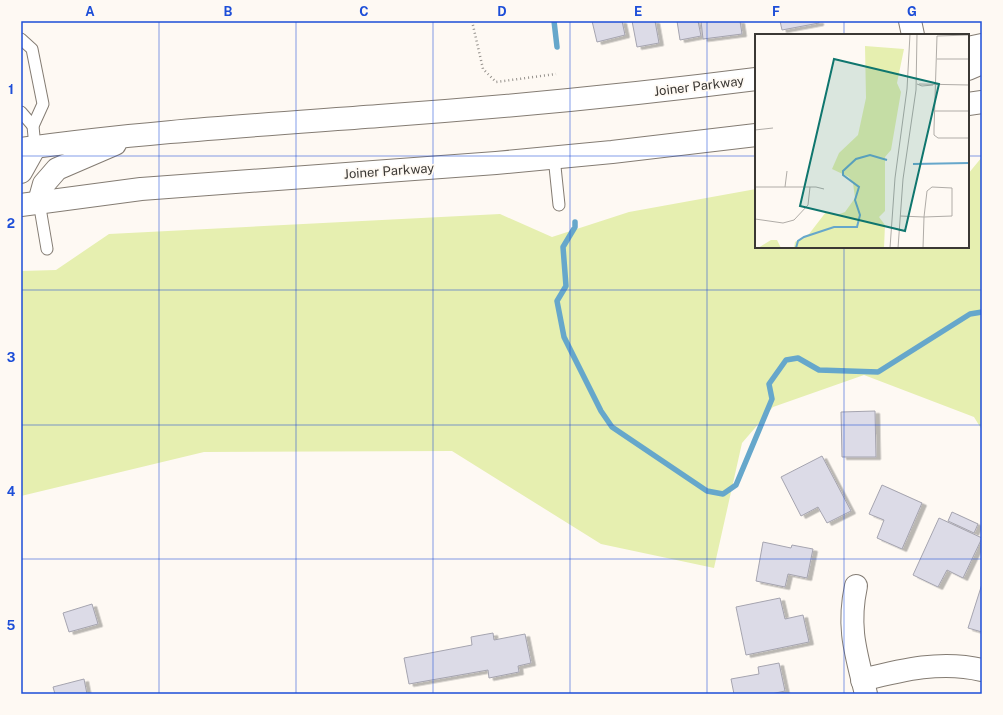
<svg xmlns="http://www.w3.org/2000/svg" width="1003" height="715" font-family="'Public Sans',sans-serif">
	<defs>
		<filter id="shadow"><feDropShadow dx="4.5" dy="2.5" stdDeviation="0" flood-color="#0004"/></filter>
	</defs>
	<rect width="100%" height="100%" fill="#fef9f3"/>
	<!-- green -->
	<polygon fill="#e6efb0" points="982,157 982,430 974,417 864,375 773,407 742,443 714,568 601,544 452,451 204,452 21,496 21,271 56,270 109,234 500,214 552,237 629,212 756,189 756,247 968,247 968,174"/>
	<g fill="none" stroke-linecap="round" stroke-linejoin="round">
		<!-- stream -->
		<g stroke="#66a7cb" stroke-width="5.5">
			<polyline points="554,21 557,47"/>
			<polyline points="575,222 575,227 563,247 566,286 557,301 564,337 601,411 612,427 707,491 723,494 736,485 772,399 769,384 786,360 798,358 819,370 878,372 970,314 982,312"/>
		</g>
	</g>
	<!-- building -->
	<g fill="#dcdbe7" stroke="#a5a4af" filter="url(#shadow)">
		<polygon points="592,21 622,21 625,35 597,42"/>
		<polygon points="632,21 655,21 659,43 637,47"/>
		<polygon points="677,21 698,21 701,36 680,40"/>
		<polygon points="701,21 740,21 742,34 703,39"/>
		<polygon points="780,21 819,21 819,23 782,30"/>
		<polygon points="875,411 876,457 842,457 841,412"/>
		<polygon points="822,456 851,511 827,523 818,507 801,516 781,477"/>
		<polygon points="882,485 922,503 902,549 877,538 884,520 869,514"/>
		<polygon points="952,512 978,524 974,533 948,521"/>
		<polygon points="939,518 982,538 963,578 947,570 938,587 913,575"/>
		<polygon points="763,542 791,548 792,545 813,549 807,578 788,574 785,587 756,581"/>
		<polygon points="982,584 982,632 968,628"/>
		<polygon points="780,598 785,619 803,615 809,642 746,655 736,607"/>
		<polygon points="92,604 98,624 69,632 63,613"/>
		<polygon points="493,633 494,640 525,634 531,663 518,666 519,672 489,678 488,670 409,684 404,658 472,645 471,637"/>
		<polygon points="779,663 785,691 771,694 734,694 731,679 759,674 758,667"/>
		<polygon points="84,679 87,694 55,694 53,687"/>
	</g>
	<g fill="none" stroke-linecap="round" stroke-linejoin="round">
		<!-- service casing -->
		<g stroke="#847c73" stroke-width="13">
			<g id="service">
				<polyline points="21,39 32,49 43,104 33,126 35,147"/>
				<polyline points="21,112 33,126"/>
				<polyline points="554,157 559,205"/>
				<polyline points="39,202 47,249"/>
			</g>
		</g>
		<!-- minor casing -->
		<g stroke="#847c73" stroke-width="24">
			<g id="minor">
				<polyline points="910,21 913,35"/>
				<path d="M856 586C847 628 856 653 866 694"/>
				<path d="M862 680C902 670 941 660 982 670"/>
			</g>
		</g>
		<!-- secondary casing -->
		<g stroke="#847c73" stroke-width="24">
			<g id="secondary">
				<polyline points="968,48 982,45"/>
				<polyline points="968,69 982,63"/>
				<polyline points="968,104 982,102"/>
				<path d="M21 149C140 132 260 125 379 116 505 107 631 95 756 79"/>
				<polyline points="21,172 35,147"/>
				<polyline points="39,202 44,184 57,169 115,144"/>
				<polyline points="21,205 141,189 496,163 612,152 756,135"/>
			</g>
		</g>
		<!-- path -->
		<polyline stroke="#96928d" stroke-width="2.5" stroke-dasharray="1 3" stroke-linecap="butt" points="472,21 483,69 496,82 556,74"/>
		<!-- service -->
		<use href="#service" stroke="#fff" stroke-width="11"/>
		<!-- minor -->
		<use href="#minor" stroke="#fff" stroke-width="22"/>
		<!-- secondary -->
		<use href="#secondary" stroke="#fff" stroke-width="22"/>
	</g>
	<!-- grid -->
	<path fill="none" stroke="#1d4ed8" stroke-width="1" stroke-opacity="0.55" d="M159 21V694M296 21V694M433 21V694M570 21V694M707 21V694M844 21V35M21 156H756M968 156H982M844 247V694M21 290H982M21 425H982M21 559H982"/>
	<g text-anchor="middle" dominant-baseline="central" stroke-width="3.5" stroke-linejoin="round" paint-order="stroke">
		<!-- street labels -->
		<g font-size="13" fill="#3b3834" stroke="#fef9f3">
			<text transform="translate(699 86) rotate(-7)">Joiner Parkway</text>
			<text transform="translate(389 171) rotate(-4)">Joiner Parkway</text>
		</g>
	</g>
	<!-- overview -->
	<g transform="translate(755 34)">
		<rect width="214" height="214" fill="#fef9f3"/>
		<path d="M110 12 149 15 142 49 146 58 136 116 130 123V177L124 183 130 191 129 214H39L40 208 54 200 71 178 82 181 90 178 100 164 98 149 94 143 77 135 84 119 103 101 111 64ZM16 206H22L26 214H3Z" fill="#e6efb0"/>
		<path fill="none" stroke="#66a7cb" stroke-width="2" d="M158 130 214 129M41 214 43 207 49 203 79 193H102L105 181 100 166 104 153 88 141V137L101 125 115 121 132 126"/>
		<path fill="none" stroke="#b0aca7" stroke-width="1" d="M214 1 182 2 179 95V101L183 104H214M182 25H214M162 50 167 52 178 51M164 50 214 51M180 77H214M0 96 18 94M0 153H61L69 155M30 153 32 137M145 182 169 183 197 182V154L177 153 172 157 169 183 168 214M0 185 28 189 39 186 53 171 55 153M135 214 140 144 152 55 155 0M143 214 148 145 161 56 162 0"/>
		<path fill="#0f766e" fill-opacity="0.15" stroke="#0f766e" stroke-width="2" d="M79 25 184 50 150 197 45 172Z"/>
		<rect width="214" height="214" fill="none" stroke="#3b3834" stroke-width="2"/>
	</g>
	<!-- border -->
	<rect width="1003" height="715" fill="none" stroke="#fef9f3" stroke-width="44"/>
	<rect x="22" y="22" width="959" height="671" fill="none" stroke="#1d4ed8" stroke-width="1.5"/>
	<g font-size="13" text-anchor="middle" font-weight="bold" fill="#1d4ed8">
		<text x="90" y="16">A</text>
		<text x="228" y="16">B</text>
		<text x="364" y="16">C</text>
		<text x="502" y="16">D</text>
		<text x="638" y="16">E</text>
		<text x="776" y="16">F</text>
		<text x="912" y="16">G</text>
		<text x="11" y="94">1</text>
		<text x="11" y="228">2</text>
		<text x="11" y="362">3</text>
		<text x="11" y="496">4</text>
		<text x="11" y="630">5</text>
	</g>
</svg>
